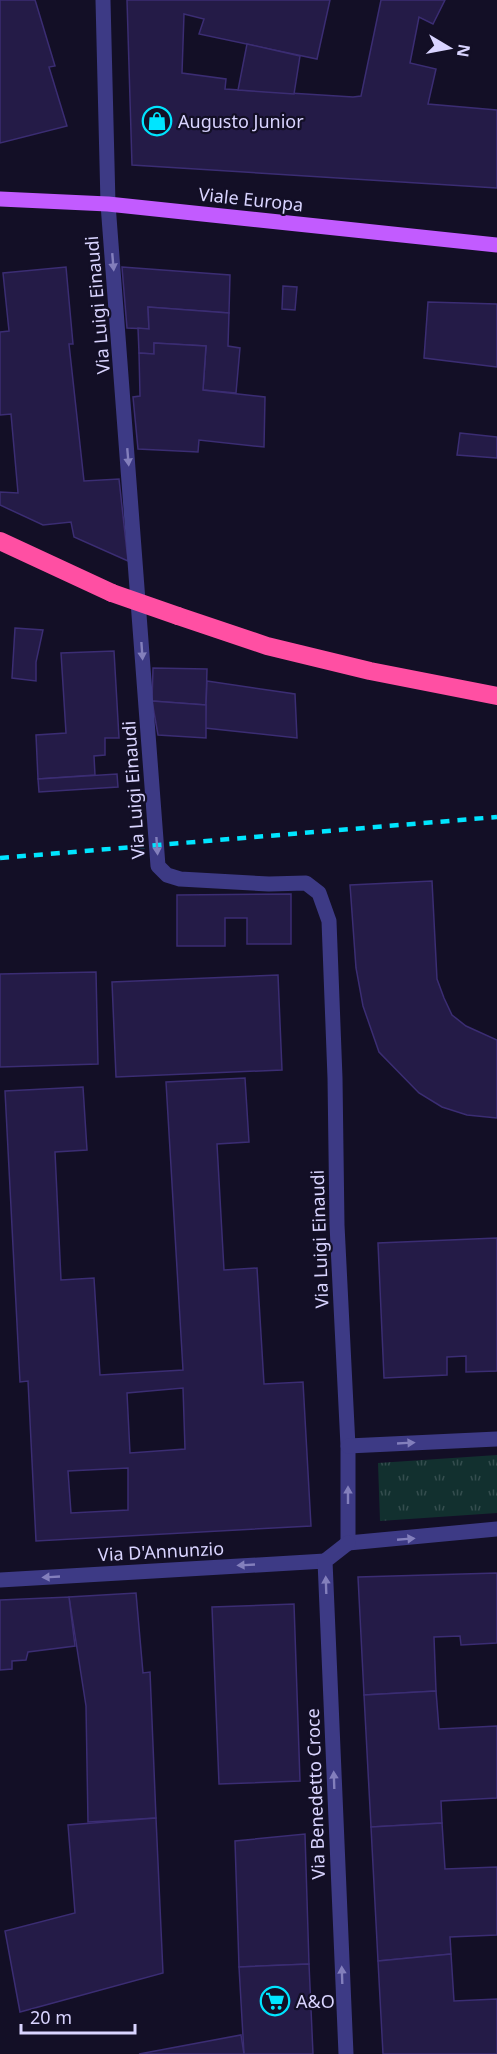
<svg xmlns="http://www.w3.org/2000/svg" width="497" height="2054" font-family="'Noto Sans',sans-serif">
	<defs>
		<pattern id="park-tufts" width="24" height="20" patternUnits="userSpaceOnUse" patternTransform="scale(1.5)"><rect width="24" height="20" fill="#12302f"/><path d="M3 7l-1-3M5 7V3M7 7l1-3M15 17l-1-3M17 17v-4M19 17l1-3" fill="none" stroke="#344d4e"/></pattern>
	</defs>
	<rect width="100%" height="100%" fill="#130f26"/>
	<!-- park -->
	<polygon fill="url(#park-tufts)" points="497,1455 497,1513 380,1521 378,1463"/>
	<!-- building -->
	<g fill="#241b47" stroke="#3b2d73" stroke-width="1.5" fill-rule="evenodd">
		<polygon points="0,0 35,0 36,3 55,66 49,67 67,126 0,143"/>
		<polygon points="127,0 330,0 317,59 199,34 204,19 184,14 182,73 226,79 225,89 353,97 361,96 381,0 445,0 433,24 419,17 410,63 436,69 428,104 497,110 497,188 132,165"/>
		<polygon points="247,44 300,56 294,94 238,90"/>
		<polygon points="66,267 73,344 69,344 84,481 119,479 128,561 74,537 71,522 43,525 0,505 0,492 18,493 11,414 0,415 0,332 9,331 3,273"/>
		<polygon points="122,267 230,275 229,313 148,307 149,329 127,328"/>
		<polygon points="283,286 297,287 295,310 282,309"/>
		<polygon points="428,302 497,304 497,367 424,358"/>
		<polygon points="148,307 229,313 228,346 240,348 236,393 203,390 206,346 154,343 154,354 139,353 138,328 149,329"/>
		<polygon points="154,343 206,346 203,390 265,397 264,447 199,440 198,452 138,449 133,397 140,396 139,353 154,354"/>
		<polygon points="460,433 497,437 497,458 457,455"/>
		<polygon points="15,628 43,630 36,662 36,681 12,678"/>
		<polygon points="114,651 119,738 105,738 105,755 94,756 95,775 38,779 36,735 66,733 61,653"/>
		<polygon points="153,668 207,669 206,705 152,701"/>
		<polygon points="207,681 295,694 297,738 205,728"/>
		<polygon points="152,701 206,705 206,738 158,735"/>
		<polygon points="117,774 118,787 39,792 38,779"/>
		<polygon points="432,881 437,979 444,998 452,1015 466,1026 497,1040 497,1118 467,1115 442,1107 419,1093 379,1052 363,1006 356,968 350,885"/>
		<polygon points="291,894 291,944 247,944 247,918 225,918 225,946 177,946 177,895"/>
		<polygon points="96,972 98,1064 0,1067 0,974"/>
		<polygon points="278,975 282,1070 116,1077 112,982"/>
		<path d="M245 1078 249 1142 217 1144 224 1270 257 1268 264 1384 303 1382 311 1526 36 1541 28 1381 20 1382 5 1091 83 1087 87 1150 55 1152 61 1280 94 1278 100 1375 183 1370 166 1082ZM183 1388 185 1449 130 1453 127 1393ZM128 1468V1510L71 1513 68 1471Z"/>
		<polygon points="497,1238 497,1371 466,1372 466,1356 447,1357 447,1375 384,1378 378,1243"/>
		<polygon points="497,1573 497,1643 461,1645 460,1636 434,1637 436,1691 364,1695 358,1577"/>
		<polygon points="136,1593 143,1673 150,1672 156,1818 88,1822 86,1706 69,1597"/>
		<polygon points="69,1597 75,1646 28,1652 26,1660 12,1661 12,1669 0,1670 0,1600"/>
		<polygon points="294,1604 300,1781 219,1784 212,1607"/>
		<polygon points="436,1691 439,1729 497,1726 497,1798 441,1801 442,1823 371,1827 364,1695"/>
		<polygon points="156,1818 163,1973 20,2012 5,1931 75,1913 68,1825"/>
		<polygon points="442,1823 445,1869 497,1867 497,1935 450,1937 451,1954 378,1961 371,1827"/>
		<polygon points="305,1834 309,1964 239,1967 235,1841"/>
		<polygon points="451,1954 454,2001 497,1999 497,2054 383,2054 378,1961"/>
		<polygon points="309,1964 313,2054 244,2054 239,1967"/>
		<polygon points="241,2035 244,2054 139,2054"/>
	</g>
	<g fill="none" stroke-linecap="round" stroke-linejoin="round">
		<!-- minor -->
		<g stroke="#3d3a85" stroke-width="15">
			<polyline points="103,0 108,204 158,866 167,875 180,879 269,884 306,883 319,893 329,921 335,1078 337,1225 348,1446 348,1543"/>
			<polyline points="348,1446 497,1439"/>
			<polyline points="348,1543 497,1529"/>
			<polyline points="0,1580 325,1561"/>
			<polyline points="346,2054 325,1561 348,1543"/>
		</g>
		<!-- major -->
		<polyline stroke="#c25bff" stroke-width="15" points="0,199 108,204 497,245"/>
		<!-- highway -->
		<g stroke="#ff4fa3" stroke-width="18">
			<polyline points="0,541 112,593"/>
			<polyline points="178,616 267,646 370,671 497,696"/>
		</g>
		<!-- rail -->
		<polyline stroke="#00e5ff" stroke-width="4.5" stroke-dasharray="9 8" stroke-linecap="butt" points="0,858 497,817"/>
		<!-- highway-bridge -->
		<polyline stroke="#ff4fa3" stroke-width="18" points="112,593 178,616"/>
	</g>
	<!-- one-way arrows -->
	<defs><path id="oneway-solid" d="M-6-.8H1V-3.2L6.5 0L1 3.2V.8H-6Z" transform="scale(1.5)"/></defs>
	<g fill="#837fbc">
		<use href="#oneway-solid" transform="translate(113 262) rotate(85)"/>
		<use href="#oneway-solid" transform="translate(128 457) rotate(85)"/>
		<use href="#oneway-solid" transform="translate(142 651) rotate(86)"/>
		<use href="#oneway-solid" transform="translate(157 846) rotate(86)"/>
		<use href="#oneway-solid" transform="translate(406 1443) rotate(-3)"/>
		<use href="#oneway-solid" transform="translate(348 1495) rotate(-90)"/>
		<use href="#oneway-solid" transform="translate(406 1539) rotate(-5)"/>
		<use href="#oneway-solid" transform="translate(246 1565) rotate(177)"/>
		<use href="#oneway-solid" transform="translate(51 1577) rotate(177)"/>
		<use href="#oneway-solid" transform="translate(326 1585) rotate(-92)"/>
		<use href="#oneway-solid" transform="translate(334 1780) rotate(-92)"/>
		<use href="#oneway-solid" transform="translate(342 1975) rotate(-92)"/>
	</g>
	<!-- icons -->
	<defs>
		<g id="shop-ring" transform="scale(1.5)"><circle r="9.5" fill="#130f26" stroke="#00e5ff" stroke-width="1.5"/><path d="M-5-2.5h2.3a2.7 3.5 0 0 1 5.4 0H5L5.5 6h-11ZM-1.5-2.5h3a1.5 2.3 0 0 0-3 0Z" fill="#00e5ff"/></g>
		<g id="supermarket-ring" transform="scale(1.5)"><circle r="9.5" fill="#130f26" stroke="#00e5ff" stroke-width="1.5"/><path d="M-6-5.5h2.5l.6 2H6L4.5 2H-2.5L-4.4-4H-6ZM-1.5 3.2a1.3 1.3 0 1 0 .1 0ZM3 3.2a1.3 1.3 0 1 0 .1 0Z" fill="#00e5ff"/></g>
	</defs>
	<g fill-rule="evenodd">
		<use href="#shop-ring" x="157" y="121"/>
		<use href="#supermarket-ring" x="275" y="2001"/>
	</g>
	<g text-anchor="middle" dominant-baseline="central" stroke-width="4.5" stroke-linejoin="round" paint-order="stroke">
		<!-- poi labels -->
		<g font-size="18" fill="#d9d4ff" stroke="#130f26" text-anchor="start">
			<text x="178" y="121">Augusto Junior</text>
			<text x="296" y="2001">A&amp;O</text>
		</g>
		<!-- street labels -->
		<g font-size="18" fill="#d9d4ff" stroke="#130f26">
			<text transform="translate(251 199) rotate(6)">Viale Europa</text>
			<text transform="translate(97 305) rotate(-95)">Via Luigi Einaudi</text>
			<text transform="translate(133 790) rotate(-94)">Via Luigi Einaudi</text>
			<text transform="translate(319 1239) rotate(-92)">Via Luigi Einaudi</text>
			<text transform="translate(161 1551) rotate(-3)">Via D'Annunzio</text>
			<text transform="translate(315 1794) rotate(-92)">Via Benedetto Croce</text>
		</g>
	</g>
	<!-- north arrow -->
	<g transform="translate(449 48) rotate(100)" stroke="#130f26" stroke-width="4.5" paint-order="stroke">
	<path d="M0-4.5L10 22L0 15L-10 22Z" fill="#d9d4ff"/>
	<text y="-9" font-size="16" font-weight="bold" text-anchor="middle" fill="#d9d4ff">N</text>
	</g>
	<!-- scale -->
	<path d="M21 2024v9h114v-9" fill="none" stroke="#d9d4ff" stroke-width="3"/>
	<text x="30" y="2024" font-size="18" fill="#d9d4ff" stroke="#130f26" stroke-width="4.5" paint-order="stroke">20 m</text>
</svg>
